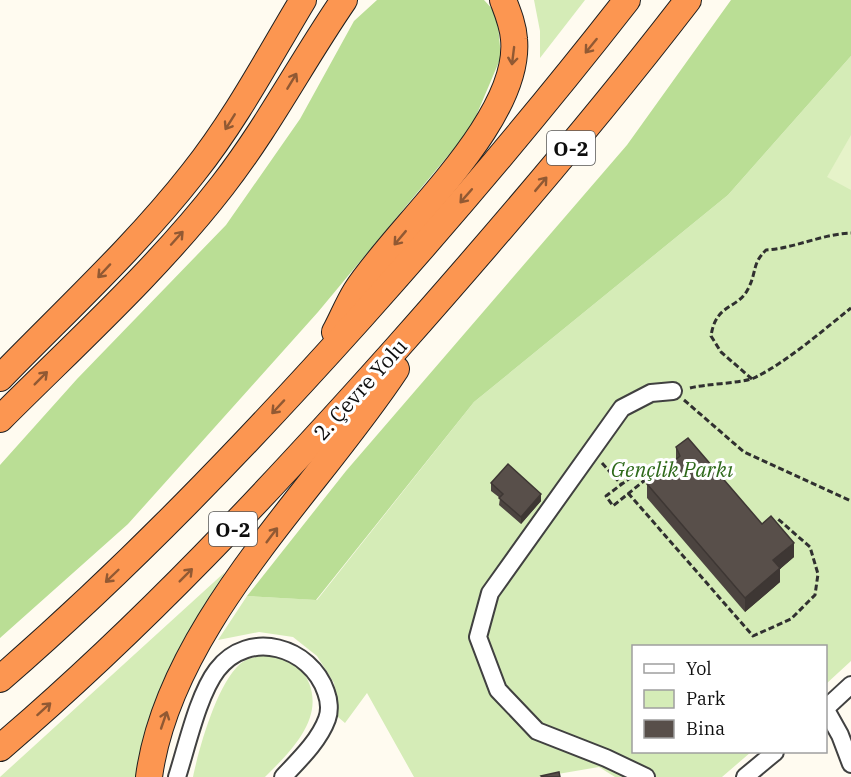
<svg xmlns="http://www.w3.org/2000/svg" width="851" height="777" font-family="'IBM Plex Serif',serif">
	<rect width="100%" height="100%" fill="#fffbf0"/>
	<!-- green -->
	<g fill="#d5ecb7">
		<polygon points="534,0 585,0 540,58 540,31"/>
		<polygon points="851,56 851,661 826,684 826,646 634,646 634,752 751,752 722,777 615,777 599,767 540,777 414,777 367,693 345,723 338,717 334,683 317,656 293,637 259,632 218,640 247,596 317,600 474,402 728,195"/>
		<polygon points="225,572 180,647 155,716 139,777 0,777"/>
		<path d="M262 655C284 658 300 660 309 683 324 720 289 753 265 777H193C199 748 217 684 240 664 245 659 255 657 262 655Z"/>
	</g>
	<!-- forest -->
	<g fill="#bade95">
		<polygon points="377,0 484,0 497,14 501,57 471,128 318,312 128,524 0,638 0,465 77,379 226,225 300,119 354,21"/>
		<polygon points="731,0 851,0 851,56 728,195 474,402 316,600 247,596 346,471 627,145"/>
	</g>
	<!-- pitch -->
	<polygon fill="#e6f3c9" points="851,135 851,190 827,177"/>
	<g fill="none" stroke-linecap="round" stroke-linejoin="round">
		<!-- minor casing -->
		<g stroke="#414141" stroke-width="20">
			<g id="minor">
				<polyline points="826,708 851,685"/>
				<polyline points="826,710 840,735 851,764"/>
				<path d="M177 777C187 746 198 695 217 670 249 628 311 647 326 692 329 700 330 711 327 719 319 741 299 760 283 777"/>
				<polyline points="646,777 606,758 537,731 498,690 478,637 490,593 622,408 651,393 673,391"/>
				<polyline points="745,777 775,752"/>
			</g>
		</g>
		<!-- highway casing -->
		<g stroke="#1f1f1f" stroke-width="28">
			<g id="highway">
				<path d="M335 332C342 319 348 304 356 291 397 227 522 121 514 39 513 25 508 13 503 0"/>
				<path d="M0 378C65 311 136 246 193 173 236 119 268 58 303 0"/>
				<path d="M0 419C75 344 157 270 222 186 268 127 302 61 344 0"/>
				<path d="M0 679C129 567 247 444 361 317 453 214 542 109 627 0"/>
				<path d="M0 748C144 625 270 490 396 349 497 235 595 121 688 0"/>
				<path d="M149 777C169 626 315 492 396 369"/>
			</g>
		</g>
		<!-- path -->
		<g stroke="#303030" stroke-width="3" stroke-dasharray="6 3" stroke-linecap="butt">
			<path d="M752 379 721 352 711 336C716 302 739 310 749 287 757 270 752 264 766 250 796 248 822 234 851 233"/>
			<path d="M690 388C704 384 744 383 754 378 787 362 822 331 851 308"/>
			<polyline points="684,400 744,452 851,501"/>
			<polyline points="602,463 621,484"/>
			<polygon points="638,472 645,480 613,506 606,496"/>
			<polyline points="628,493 753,636 791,619 815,595 818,574 810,547 778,519"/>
		</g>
		<!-- minor -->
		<use href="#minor" stroke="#fff" stroke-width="16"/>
		<!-- highway -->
		<use href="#highway" stroke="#fc9651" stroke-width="26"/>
	</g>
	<!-- wall -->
	<g fill="#4c4440">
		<polygon points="676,447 762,524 794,557 780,569 780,582 745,612 647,498 647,484 676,459"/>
		<polygon points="491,483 541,501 521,524 499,505 500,498 491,491"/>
	</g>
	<!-- shaded-wall -->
	<g fill="#3e3734">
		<polygon points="541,494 541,501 521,524 521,517"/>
		<polygon points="794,543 794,557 780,569 780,582 745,612 745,598 773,560"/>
	</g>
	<!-- building -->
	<g fill="#584f4a" stroke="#3e3734" stroke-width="1.5">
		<polygon points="688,438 762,524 771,516 794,543 773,560 780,568 745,598 647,484 680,456 676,447"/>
		<polygon points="508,464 541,494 521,517 499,498 503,494 491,483"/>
		<polygon points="559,772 560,777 542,777 541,776"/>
	</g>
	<!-- one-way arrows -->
	<defs><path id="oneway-shaft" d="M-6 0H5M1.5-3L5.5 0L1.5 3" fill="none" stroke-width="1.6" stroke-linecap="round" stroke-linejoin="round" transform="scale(1.5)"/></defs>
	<g stroke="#915933">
		<use href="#oneway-shaft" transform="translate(591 46) rotate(129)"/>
		<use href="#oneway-shaft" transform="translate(513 56) rotate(97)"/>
		<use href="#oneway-shaft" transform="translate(292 81) rotate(-59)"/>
		<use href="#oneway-shaft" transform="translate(230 122) rotate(122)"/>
		<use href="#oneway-shaft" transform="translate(541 184) rotate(-50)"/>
		<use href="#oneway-shaft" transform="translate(466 196) rotate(131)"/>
		<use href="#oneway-shaft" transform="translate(177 238) rotate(-48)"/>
		<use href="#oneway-shaft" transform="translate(400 238) rotate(130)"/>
		<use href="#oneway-shaft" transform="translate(104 271) rotate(133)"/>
		<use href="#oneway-shaft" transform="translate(41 378) rotate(-45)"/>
		<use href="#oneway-shaft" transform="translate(278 407) rotate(133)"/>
		<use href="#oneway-shaft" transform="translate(272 535) rotate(-53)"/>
		<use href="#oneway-shaft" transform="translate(186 575) rotate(-45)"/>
		<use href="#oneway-shaft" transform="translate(112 576) rotate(136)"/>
		<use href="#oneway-shaft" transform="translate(44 709) rotate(-42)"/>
		<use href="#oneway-shaft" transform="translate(164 720) rotate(-71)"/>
	</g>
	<g text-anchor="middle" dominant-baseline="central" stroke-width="6" stroke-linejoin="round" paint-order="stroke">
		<!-- shield labels -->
		<g fill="#fff" stroke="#565656" stroke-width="1.5">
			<rect x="547" y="131" width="48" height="34" rx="4.5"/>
			<rect x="209" y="512" width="48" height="34" rx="4.5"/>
		</g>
		<g font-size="20" font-weight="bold" fill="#0e0e0e">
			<text x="571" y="148">O-2</text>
			<text x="233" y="529">O-2</text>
		</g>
		<!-- street labels -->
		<g font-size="21" fill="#0e0e0e" stroke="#fff">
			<text transform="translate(360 389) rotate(-48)">2. Çevre Yolu</text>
		</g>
		<!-- park labels -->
		<g font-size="21" font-style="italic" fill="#2f6a1b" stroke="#fff">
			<text x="672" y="469">Gençlik Parkı</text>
		</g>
	</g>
	<!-- legend -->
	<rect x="632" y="645" width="195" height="108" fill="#ffffff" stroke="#9f9f9f" stroke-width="1.5"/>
	<rect x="644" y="664" width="30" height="9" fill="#ffffff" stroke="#9f9f9f" stroke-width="1.5"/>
	<text x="686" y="675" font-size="18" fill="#0e0e0e">Yol</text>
	<rect x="644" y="690" width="30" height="18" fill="#d5ecb7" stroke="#9f9f9f" stroke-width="1.5"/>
	<text x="686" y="705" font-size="18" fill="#0e0e0e">Park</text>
	<rect x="644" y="720" width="30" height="18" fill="#584f4a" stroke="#9f9f9f" stroke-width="1.5"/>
	<text x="686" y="735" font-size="18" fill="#0e0e0e">Bina</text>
</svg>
